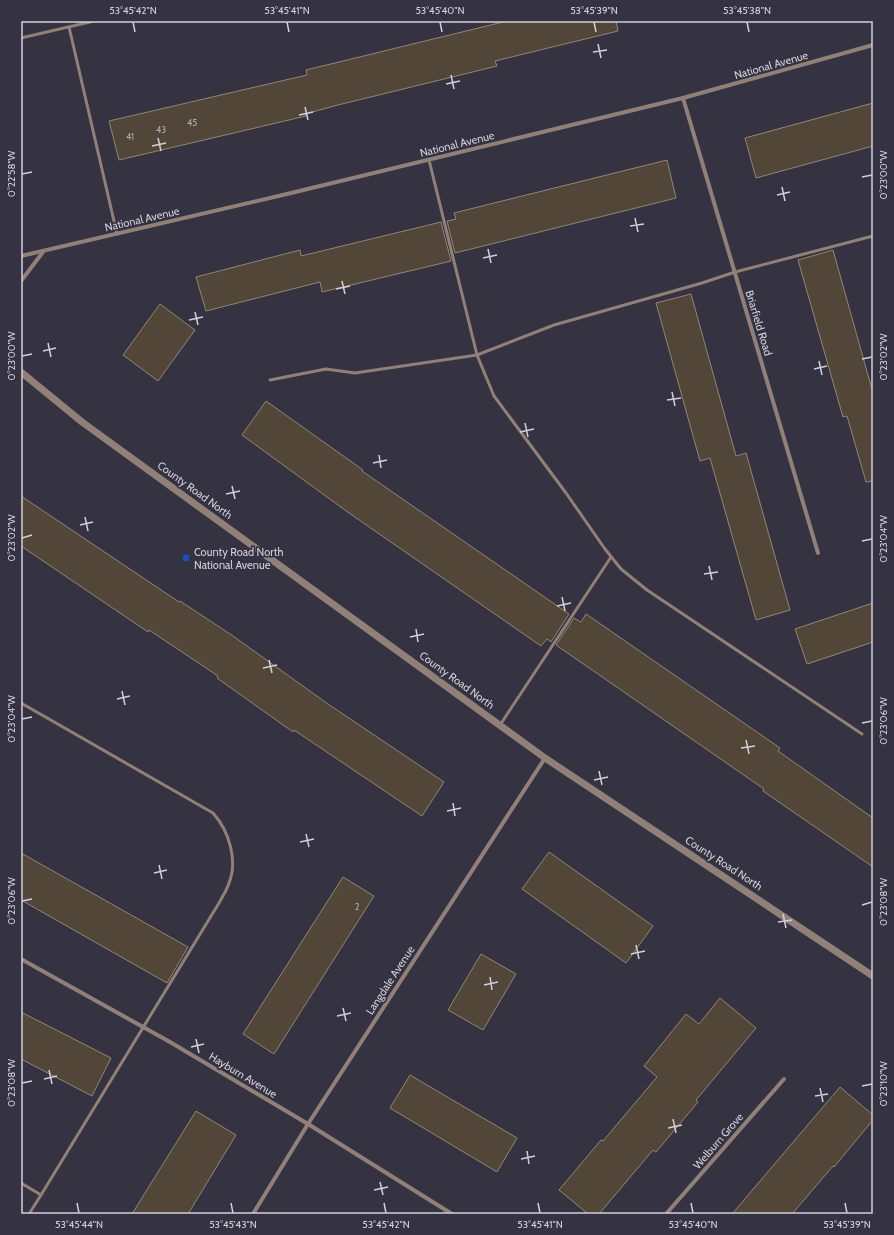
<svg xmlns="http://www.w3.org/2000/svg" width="894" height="1235" font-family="Cabin,sans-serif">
	<rect width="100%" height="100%" fill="#353241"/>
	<!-- building -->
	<g fill="#514637" stroke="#938676">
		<polygon points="507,21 616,21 618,31 495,61 497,66 338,105 305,114 306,116 119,160 109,121 307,75 306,70"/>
		<polygon points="873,103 873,146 756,178 745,138"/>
		<polygon points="667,160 676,198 455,253 447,221 456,219 454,213"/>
		<polygon points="441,222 451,261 322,292 320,282 206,311 196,277 300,250 301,256"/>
		<polygon points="833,250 873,393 873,481 866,482 847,416 843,417 798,260"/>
		<polygon points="691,294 736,456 746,453 790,610 756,620 710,458 700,461 656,303"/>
		<polygon points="160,304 195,330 158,381 123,355"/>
		<polygon points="266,401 363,470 362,471 569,614 551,642 547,639 541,646 349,513 242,435"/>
		<polygon points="21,496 179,602 180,601 233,636 328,704 444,782 422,816 294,730 293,732 217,678 218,676 149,630 148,632 21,546"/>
		<polygon points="873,603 873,642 807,664 795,629"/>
		<polygon points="586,614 780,748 778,751 873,818 873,867 763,791 764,789 556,645 574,618 581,622"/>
		<polygon points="549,852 653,926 626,963 522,889"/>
		<polygon points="21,853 188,947 167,983 21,900"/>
		<polygon points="343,877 374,896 274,1054 243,1034"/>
		<polygon points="481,954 516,974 483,1030 448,1010"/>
		<polygon points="720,998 756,1028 696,1100 698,1102 656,1152 653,1150 599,1214 588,1214 559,1190 601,1140 603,1141 657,1077 644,1066 686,1014 699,1024"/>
		<polygon points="21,1012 111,1058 92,1096 21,1059"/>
		<polygon points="410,1075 517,1138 497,1172 390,1108"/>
		<polygon points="840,1087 873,1115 873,1120 834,1167 833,1166 792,1214 732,1214"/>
		<polygon points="196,1111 236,1135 188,1214 132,1214"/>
	</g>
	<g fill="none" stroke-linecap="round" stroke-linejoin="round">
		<!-- service -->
		<g stroke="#908078" stroke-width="3">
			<polyline points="69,27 117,234"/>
			<polyline points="21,38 94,21"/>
			<polyline points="429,160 477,355 494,396 566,493 605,549 621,569 647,590 862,734"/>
			<polyline points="270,380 326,369 355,373 477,355 554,325 702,283 735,272 873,236"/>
			<path d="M21 703 213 813C229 831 238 860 229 883 227 890 222 897 219 903L41 1195"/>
			<polyline points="500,725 611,557"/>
			<polyline points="21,1183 41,1195 29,1214"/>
		</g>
		<!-- minor -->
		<g stroke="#908078" stroke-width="4">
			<polyline points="683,98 818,553"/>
			<polyline points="21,256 287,194 683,98 873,45"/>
			<polyline points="21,281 43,252"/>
			<polyline points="21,959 170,1042 308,1124 452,1214"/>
			<polyline points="253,1214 308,1124 545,758"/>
			<polyline points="666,1214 784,1079"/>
		</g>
		<!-- tertiary -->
		<polyline stroke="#908078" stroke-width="7" points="21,372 82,422 545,758 873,976"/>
	</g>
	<!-- ticks -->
	<path fill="none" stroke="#d1d0da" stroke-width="1.5" d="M133 22 135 32M287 22 289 32M440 22 442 32M594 22 596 32M747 22 749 32M598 44 601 58M593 52 607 50M451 75 454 89M446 84 460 81M305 107 308 120M299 115 313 112M158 138 161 151M152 146 166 143M22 174 32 172M862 177 872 175M782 187 785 201M777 195 790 192M635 218 638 232M630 226 644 224M488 249 491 263M483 258 497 255M342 281 345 294M336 289 350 286M195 312 198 325M189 320 203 317M48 343 51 357M43 351 56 348M22 356 32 354M862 359 872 357M819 361 822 375M814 369 827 366M672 392 675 406M667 400 681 398M525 423 528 437M520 432 534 429M379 455 381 468M373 463 387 460M232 486 235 499M226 494 240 491M85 517 88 531M80 525 93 522M22 538 32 535M862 541 872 539M709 566 712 580M704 574 718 572M562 597 565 611M557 606 571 603M416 629 418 642M410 637 424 634M269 660 272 673M263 668 277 665M122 691 125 705M117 699 130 696M22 719 32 717M862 723 872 721M746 740 749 754M741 748 755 746M599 771 602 785M594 780 608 777M453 803 455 816M447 811 461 808M306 834 309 847M300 842 314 839M159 865 162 879M154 873 167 870M22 901 32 899M862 905 872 902M783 914 786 928M778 922 792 920M636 945 639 959M631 954 645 951M490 977 492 990M484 985 498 982M343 1008 346 1021M337 1016 351 1013M196 1039 199 1053M191 1047 204 1044M49 1070 52 1084M44 1079 57 1076M22 1083 32 1081M862 1086 872 1084M820 1088 823 1102M815 1096 828 1094M673 1119 676 1133M668 1128 682 1125M527 1151 529 1164M521 1159 535 1156M380 1182 383 1195M374 1190 388 1187M77 1203 79 1213M231 1203 233 1213M384 1203 386 1213M538 1203 540 1213M691 1203 693 1213M845 1203 847 1213"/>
	<!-- markers -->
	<rect fill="#1a4fb4" stroke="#353241" stroke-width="1.5" x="182" y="554" width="8" height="8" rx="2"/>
	<g text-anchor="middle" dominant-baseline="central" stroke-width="3.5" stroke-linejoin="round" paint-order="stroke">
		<!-- number labels -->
		<g font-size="9" fill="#b1aeb1">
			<text x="192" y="122">45</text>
			<text x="161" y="129">43</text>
			<text x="130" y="136">41</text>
			<text x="357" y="906">2</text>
		</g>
		<!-- street labels -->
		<g font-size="11" fill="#d1d0da" stroke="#353241">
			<text transform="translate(771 65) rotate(-16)">National Avenue</text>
			<text transform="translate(457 144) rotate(-14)">National Avenue</text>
			<text transform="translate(142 219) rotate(-13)">National Avenue</text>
			<text transform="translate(759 323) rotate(73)">Briarfield Road</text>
			<text transform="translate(195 490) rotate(36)">County Road North</text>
			<text transform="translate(457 680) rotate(36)">County Road North</text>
			<text transform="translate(724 863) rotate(33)">County Road North</text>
			<text transform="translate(390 980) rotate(-57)">Langdale Avenue</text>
			<text transform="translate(243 1075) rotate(31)">Hayburn Avenue</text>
			<text transform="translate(718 1141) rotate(-49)">Welburn Grove</text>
		</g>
		<!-- poi labels -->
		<g font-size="11" fill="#d1d0da" stroke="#353241" text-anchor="start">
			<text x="194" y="552">County Road North<tspan x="194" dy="13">National Avenue</tspan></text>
		</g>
	</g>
	<!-- border -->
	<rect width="894" height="1235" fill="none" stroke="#353241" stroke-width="44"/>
	<rect x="22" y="22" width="850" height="1191" fill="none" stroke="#d1d0da" stroke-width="1.5"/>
	<g font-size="10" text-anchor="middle" fill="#d1d0da">
		<text x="133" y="14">53°45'42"N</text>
		<text x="287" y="14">53°45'41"N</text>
		<text x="440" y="14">53°45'40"N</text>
		<text x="594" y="14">53°45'39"N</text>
		<text x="747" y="14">53°45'38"N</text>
		<text transform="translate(11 174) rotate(-90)" y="4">0°22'58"W</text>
		<text transform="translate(883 175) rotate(-90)" y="4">0°23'00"W</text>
		<text transform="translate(11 356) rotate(-90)" y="4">0°23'00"W</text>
		<text transform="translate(883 357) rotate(-90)" y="4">0°23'02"W</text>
		<text transform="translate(11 538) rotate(-90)" y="4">0°23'02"W</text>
		<text transform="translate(883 539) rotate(-90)" y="4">0°23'04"W</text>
		<text transform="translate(11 719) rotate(-90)" y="4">0°23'04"W</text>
		<text transform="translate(883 721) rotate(-90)" y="4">0°23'06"W</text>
		<text transform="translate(11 901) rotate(-90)" y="4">0°23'06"W</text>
		<text transform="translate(883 902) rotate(-90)" y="4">0°23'08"W</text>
		<text transform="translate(11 1083) rotate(-90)" y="4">0°23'08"W</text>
		<text transform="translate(883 1084) rotate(-90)" y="4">0°23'10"W</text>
		<text x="79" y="1228">53°45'44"N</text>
		<text x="233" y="1228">53°45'43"N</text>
		<text x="386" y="1228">53°45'42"N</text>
		<text x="540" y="1228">53°45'41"N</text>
		<text x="693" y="1228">53°45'40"N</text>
		<text x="847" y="1228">53°45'39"N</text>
	</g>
</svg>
